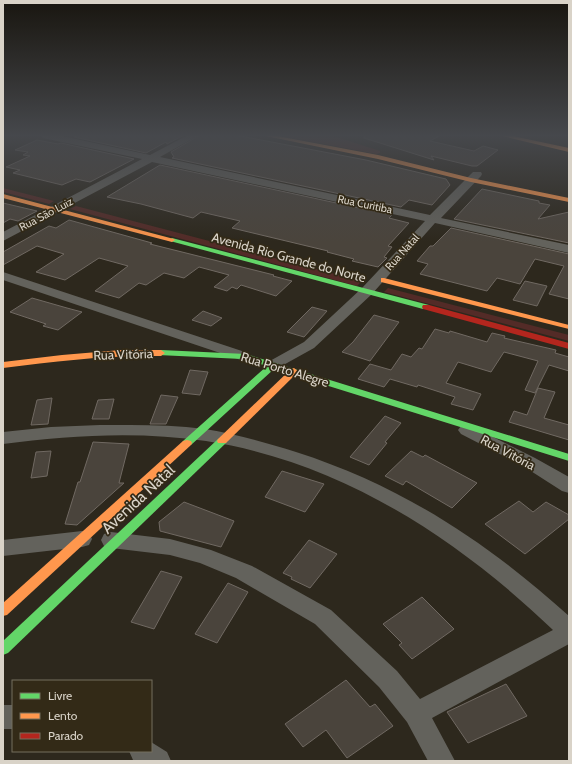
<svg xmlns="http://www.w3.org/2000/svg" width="572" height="764" font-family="Cabin,sans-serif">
	<rect width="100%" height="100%" fill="#2d281d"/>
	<!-- green -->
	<g fill="#532b27">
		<polygon points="277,135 330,135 374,149 380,151 380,153 376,154"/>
		<polygon points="3,188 54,201 49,204 3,192"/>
		<polygon points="76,206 362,281 357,286 70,209"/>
		<polygon points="388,288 569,335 569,341 384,292"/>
	</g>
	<!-- building -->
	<g fill="#4a443c" stroke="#706962">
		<polygon points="79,135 184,135 167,144 166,142 146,153 74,137"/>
		<polygon points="200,135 235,135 366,160 446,179 450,185 432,205 409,200 401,207 172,158 174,157 171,152"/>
		<polygon points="364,135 441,135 430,141 474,151 483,146 498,150 477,166 472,166 431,156 434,160 364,138"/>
		<polygon points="37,140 58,144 61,143 134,159 90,182 76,179 62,185 13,173 20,170 6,167 30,156 23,155 28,152 15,150"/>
		<polygon points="160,165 392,215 389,218 409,223 388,246 392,247 384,257 387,258 378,267 352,261 354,259 327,252 328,251 232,228 240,221 201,212 193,218 141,204 107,197"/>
		<polygon points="482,189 539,201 539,203 550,205 538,219 569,212 569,243 454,219"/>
		<polygon points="3,203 37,211 18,221 10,219 3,223"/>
		<polygon points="69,220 152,243 150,244 274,275 273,276 292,281 276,296 241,285 237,289 232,287 227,291 214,287 229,275 199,267 184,278 164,273 146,285 139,283 119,298 95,291 128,266 99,258 65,280 36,272 64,254 37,246 3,265 3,252 49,226 56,228"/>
		<polygon points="451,228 569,254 569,299 549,294 564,266 535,259 520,284 497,278 487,291 420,274 428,264 417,261 430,246 433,246"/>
		<polygon points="525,281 547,286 537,306 513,300"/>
		<polygon points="32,298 67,308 82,312 58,330 43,326 46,324 10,312"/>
		<polygon points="312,307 327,311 304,337 287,332"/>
		<polygon points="203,311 222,318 211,326 192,320"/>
		<polygon points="374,315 399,322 370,361 342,352 353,342"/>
		<polygon points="435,329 449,333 450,331 487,342 492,333 505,336 504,338 556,350 555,353 569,357 569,371 549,365 535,393 525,390 538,361 504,352 491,372 458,362 446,383 481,394 473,410 451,404 455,397 418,385 417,387 390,379 384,387 358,379 370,364 391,370 402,354 411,357 419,348 422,349"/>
		<polygon points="190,370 208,372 200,395 182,393"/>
		<polygon points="538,388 555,392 544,418 569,425 569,440 509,422 514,411 527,415"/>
		<polygon points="161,395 178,397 166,424 150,424"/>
		<polygon points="52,398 48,424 31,425 37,400"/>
		<polygon points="114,399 109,419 92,419 98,400"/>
		<polygon points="385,416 401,423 385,442 387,443 369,465 350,457"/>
		<polygon points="93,442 129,444 119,483 124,483 77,525 65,524 78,482 80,482"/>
		<polygon points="51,451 47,476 31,478 36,452"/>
		<polygon points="411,451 423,457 425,455 477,483 452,508 406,481 403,485 385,476"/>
		<polygon points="282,471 324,484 305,512 265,497"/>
		<polygon points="519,501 533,512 546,502 569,515 569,519 525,554 485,524"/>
		<polygon points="184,502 234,521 221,547 160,531 159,522"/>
		<polygon points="309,540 337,554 310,588 291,579 292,577 283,573"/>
		<polygon points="161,571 182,577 154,629 131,622"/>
		<polygon points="228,583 248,592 217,643 195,634"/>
		<polygon points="422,597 454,629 412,659 399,645 402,643 383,624"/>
		<polygon points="346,680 370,707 375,704 393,726 347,758 326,730 303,747 285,724"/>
		<polygon points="506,684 527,716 468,743 447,712"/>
	</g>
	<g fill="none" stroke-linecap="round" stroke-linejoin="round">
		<!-- street -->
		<g fill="#63625c" fill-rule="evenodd">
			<polygon points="39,135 57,135 150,155 188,135 199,135 160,157 430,215 473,172 481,172 482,174 481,176 441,218 569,245 569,253 435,223 372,294 314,348 278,368 273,370 268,368 265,365 268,362 304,342 362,288 425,221 152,162 3,241 3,232 142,159 43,138"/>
			<polygon points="3,272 248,353 251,356 248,359 243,361 238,359 3,280"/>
			<polygon points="467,424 535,458 569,477 569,493 562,491 523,466 461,434 458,430 461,426"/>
			<path d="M100 425C135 425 170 424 205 429 236 434 267 443 296 452 402 486 487 542 569 616V644L432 718 455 761H428L407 722 379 687 315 624 236 578 200 563 170 555 111 548 104 546 101 540 104 534 111 532 170 539 211 550 252 566 331 610 397 671 420 699 553 630C457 538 341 462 206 441 140 431 69 435 3 444V432L51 427Z"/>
			<polygon points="82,531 89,533 92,539 89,545 82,547 3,556 3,540"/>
			<rect x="3" y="705" width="10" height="24"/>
			<polygon points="151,742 167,752 171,761 133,760 129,751 151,751"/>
		</g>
		<!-- fast -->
		<g fill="#63d668" fill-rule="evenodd">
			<polygon points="172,238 429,305 430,307 426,309 423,309 170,241 169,240"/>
			<polygon points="161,350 246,354 569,454 569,461 274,369 191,445 183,445 182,443 183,441 267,366 242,359 158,355 157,353"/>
			<polygon points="222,438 226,439 227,441 226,443 8,653 3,655 3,641 218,439"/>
		</g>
		<!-- slow -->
		<g fill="#ff974d" fill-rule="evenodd">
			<polygon points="261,135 272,135 378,155 471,178 569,198 569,202 471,182 378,159"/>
			<polygon points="498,135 508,135 569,148 569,152"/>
			<polygon points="3,194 174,239 175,240 172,242 3,198"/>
			<polygon points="381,278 384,278 569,325 569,329 381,282"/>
			<path d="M121 350H161L165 353 161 356C108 355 56 361 3 368V362L62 355Z"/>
			<polygon points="294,368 298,371 297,373 226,443 218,443 217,441 218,439 291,369"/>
			<polygon points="187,440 191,441 192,443 191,445 7,615 3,616 3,603 183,441"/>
		</g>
		<!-- jam -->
		<polygon fill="#b3261e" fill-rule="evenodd" points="423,305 429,305 569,343 569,349 423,309 422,307"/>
	</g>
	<!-- sky -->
	<linearGradient id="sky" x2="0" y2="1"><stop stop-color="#191610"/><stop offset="0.56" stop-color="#46484c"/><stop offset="1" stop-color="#46484c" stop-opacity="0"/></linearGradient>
	<rect width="572" height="242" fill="url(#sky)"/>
	<g text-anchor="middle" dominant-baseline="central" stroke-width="3.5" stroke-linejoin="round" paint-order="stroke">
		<!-- far-street labels -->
		<g font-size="11" fill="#d9d3c8" stroke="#332a17">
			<text transform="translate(365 204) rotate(12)">Rua Curitiba</text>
			<text transform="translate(46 214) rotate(-28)">Rua São Luiz</text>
			<text transform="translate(402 252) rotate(-48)">Rua Natal</text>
		</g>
		<!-- street labels -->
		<g font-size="13" fill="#d9d3c8" stroke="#332a17">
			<text transform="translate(289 257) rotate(15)">Avenida Rio Grande do Norte</text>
			<text transform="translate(123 354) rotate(-2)">Rua Vitória</text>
			<text transform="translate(285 369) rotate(17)">Rua Porto Alegre</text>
			<text transform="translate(508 452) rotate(28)">Rua Vitória</text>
		</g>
		<!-- near-street labels -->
		<g font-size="16" fill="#d9d3c8" stroke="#332a17">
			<text transform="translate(138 499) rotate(-43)">Avenida Natal</text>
		</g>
	</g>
	<!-- border -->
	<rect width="572" height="764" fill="none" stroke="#d9d3c8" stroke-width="8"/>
	<!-- legend -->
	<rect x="12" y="680" width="140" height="72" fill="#332a17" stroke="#756e5e"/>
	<rect x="20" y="693" width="20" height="6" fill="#63d668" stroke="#756e5e"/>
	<text x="48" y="700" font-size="12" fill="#d9d3c8">Livre</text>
	<rect x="20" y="713" width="20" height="6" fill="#ff974d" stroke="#756e5e"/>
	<text x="48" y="720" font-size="12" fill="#d9d3c8">Lento</text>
	<rect x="20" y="733" width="20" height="6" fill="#b3261e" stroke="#756e5e"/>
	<text x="48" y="740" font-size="12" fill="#d9d3c8">Parado</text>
</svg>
